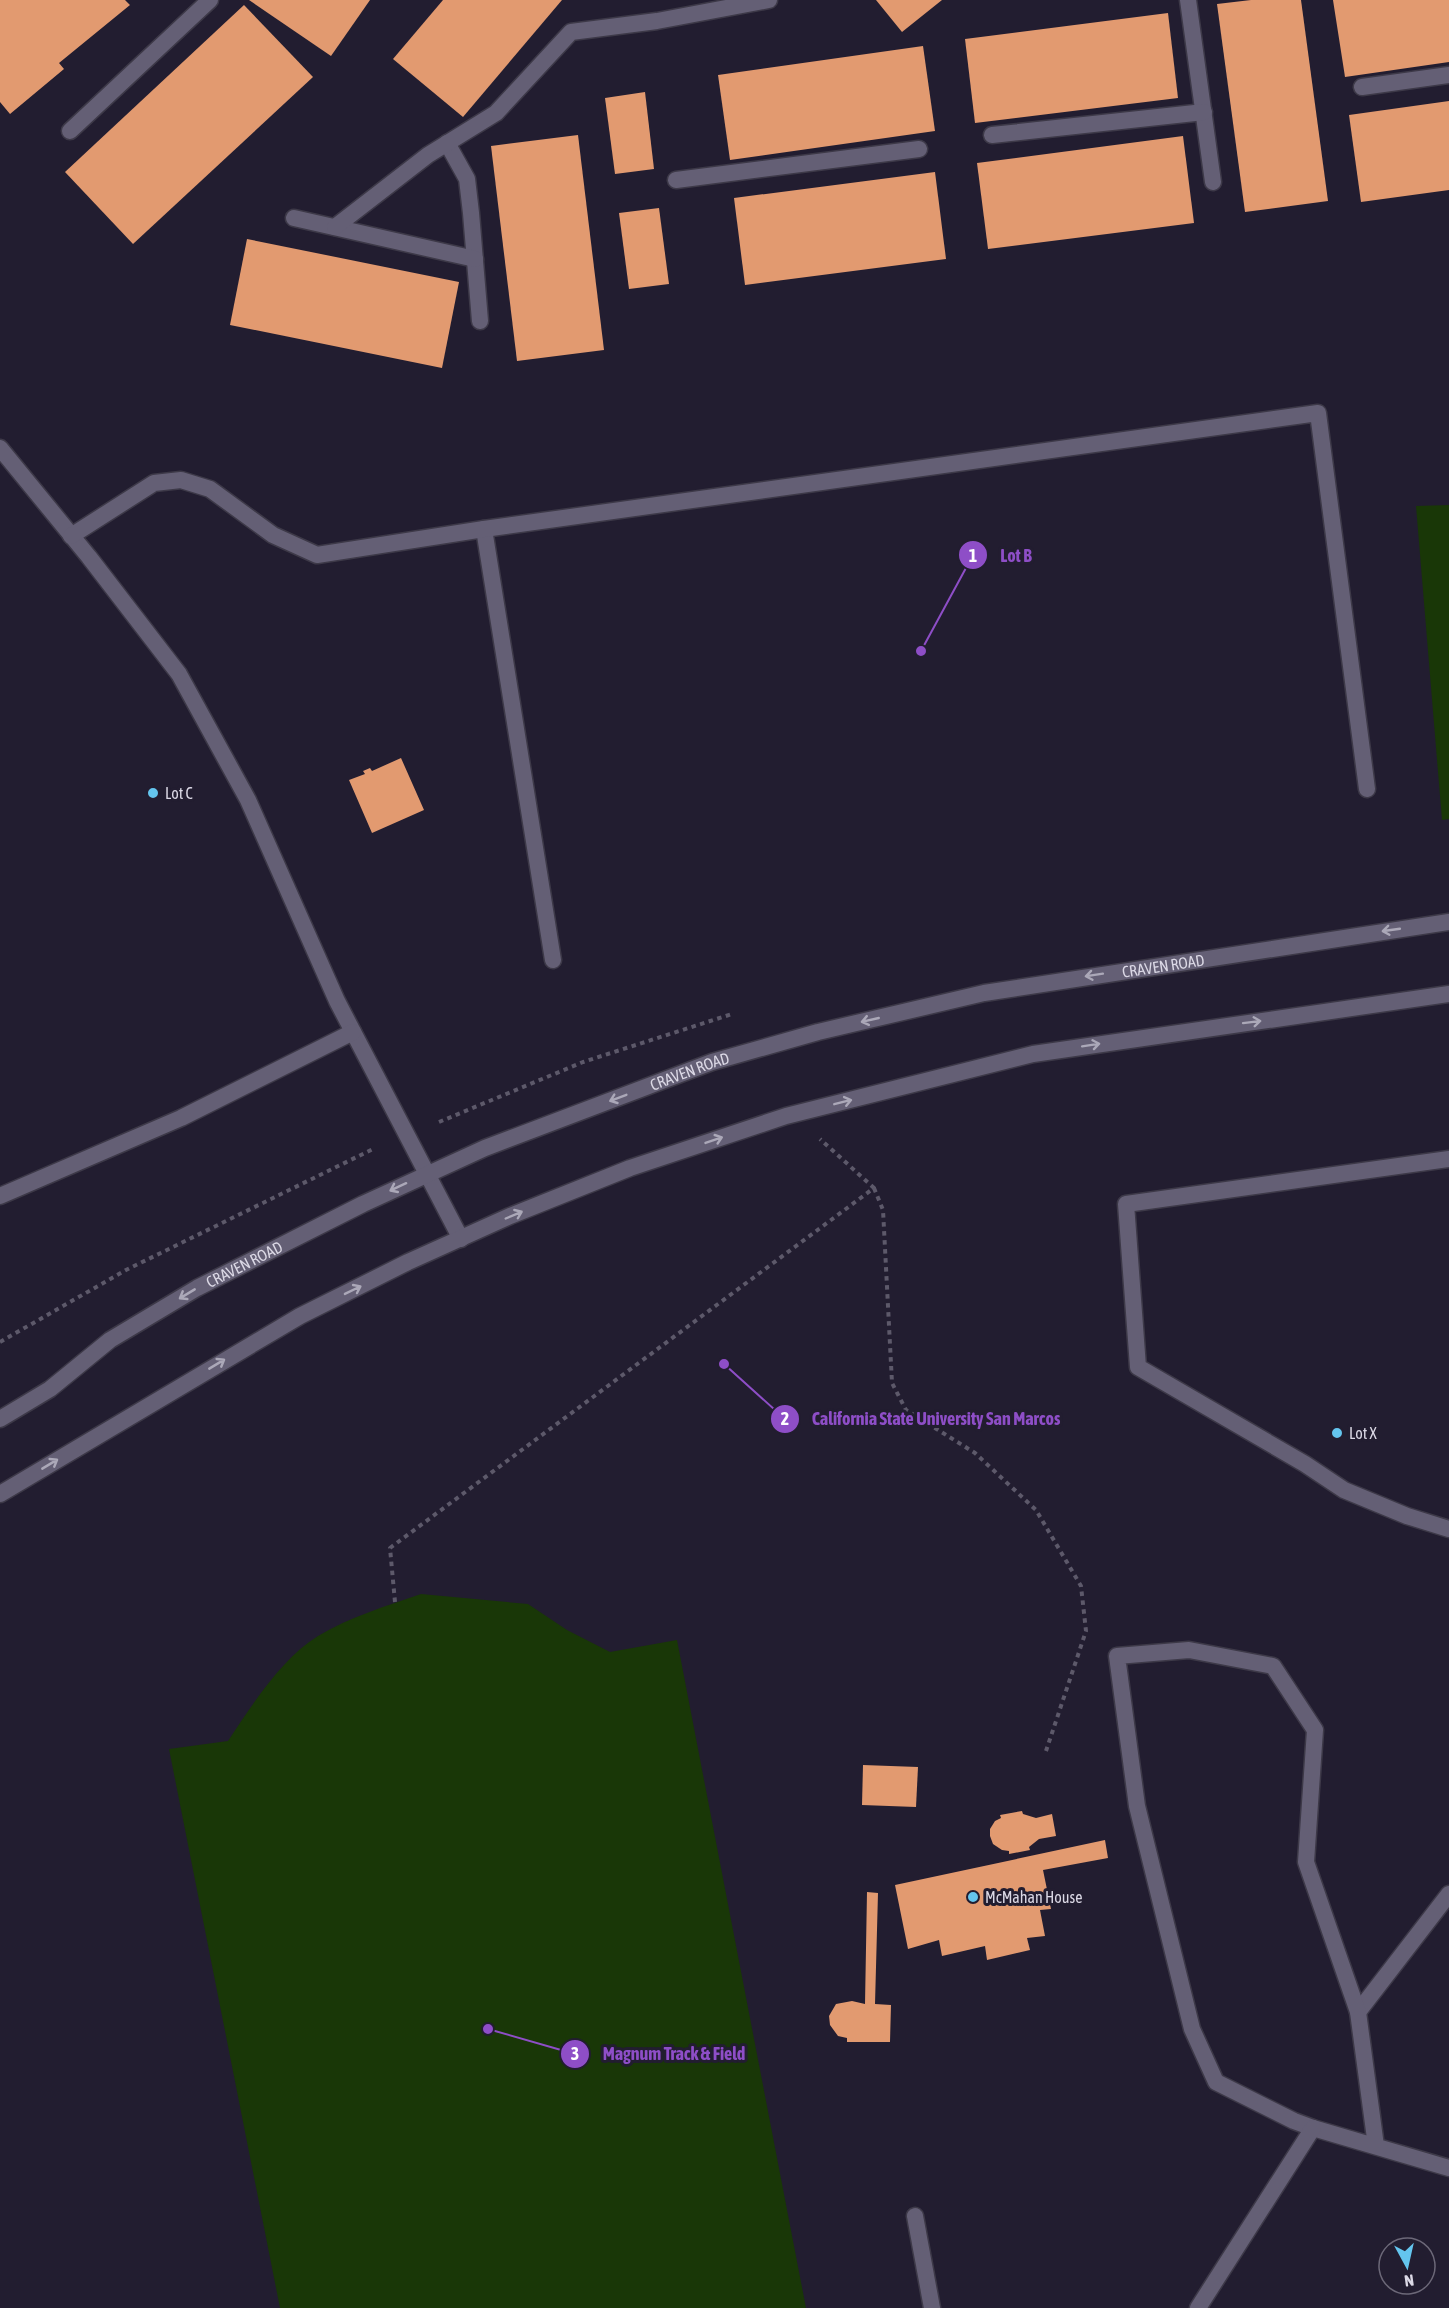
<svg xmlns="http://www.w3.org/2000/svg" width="1449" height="2308" font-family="'Asap Condensed',sans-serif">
	<rect width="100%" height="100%" fill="#221d30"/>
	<!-- green -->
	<g fill="#193707">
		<polygon points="1449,505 1449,819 1442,820 1416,506"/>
		<path d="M421 1594 528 1604 567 1630 610 1652 677 1640 806 2308H280L169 1749 228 1741C251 1706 282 1658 318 1636 350 1617 386 1606 421 1594Z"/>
	</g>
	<!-- building -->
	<g fill="#e29a70">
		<polygon points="0,0 125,0 130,5 59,63 64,69 10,114 0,102"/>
		<polygon points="249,0 370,0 331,56"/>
		<polygon points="443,0 562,0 463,117 393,59"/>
		<polygon points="876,0 942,0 902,32"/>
		<polygon points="1251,0 1301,0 1328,201 1245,212 1217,4"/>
		<polygon points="1333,0 1449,0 1449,62 1345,77"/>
		<polygon points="244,5 313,77 133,244 65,172"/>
		<polygon points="1168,13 1178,98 975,123 965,39"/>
		<polygon points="923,46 935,131 730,160 718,75"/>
		<polygon points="645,92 654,169 615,174 605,98"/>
		<polygon points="1449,101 1449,190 1361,202 1349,115"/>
		<polygon points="578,135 604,350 517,361 491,146"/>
		<polygon points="1183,136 1194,223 988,249 977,163"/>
		<polygon points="935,172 946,259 745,285 734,198"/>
		<polygon points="659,208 669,284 629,289 619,213"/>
		<polygon points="247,239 459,282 442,368 230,325"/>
		<polygon points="401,758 424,810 372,833 349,780 365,774 363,771 370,768 372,771"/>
		<polygon points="863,1765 918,1767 916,1807 862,1805"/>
		<polygon points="1022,1811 1023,1814 1036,1818 1052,1814 1056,1836 1039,1839 1029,1847 1030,1850 1009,1854 1009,1851 1002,1850 993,1844 990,1836 990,1829 995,1821 1001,1818 1000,1815"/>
		<polygon points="1105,1840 1108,1858 1043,1870 1051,1909 1040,1910 1045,1936 1027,1938 1030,1950 987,1960 985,1946 942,1956 939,1940 908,1949 895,1885"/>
		<polygon points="867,1892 878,1893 875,2004 891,2005 890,2042 847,2042 847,2038 838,2036 830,2025 829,2016 836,2004 852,2001 865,2004"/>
	</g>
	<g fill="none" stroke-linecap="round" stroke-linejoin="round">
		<!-- service casing -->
		<g stroke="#3d3948" stroke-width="19">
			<g id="service">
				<polyline points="1188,0 1213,182"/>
				<polyline points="1362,87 1449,75"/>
				<polyline points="992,135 1204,112"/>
				<polyline points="447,143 467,179 471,213 480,321"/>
				<polyline points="676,180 919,149"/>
				<polyline points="294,218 475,259"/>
				<polyline points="0,448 89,557 179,674 248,800 337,1001 461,1239"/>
				<polyline points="484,529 553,960"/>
				<polyline points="71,536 154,483 181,480 210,489 273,535 317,555 484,529 1318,413 1367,789"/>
				<polyline points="1449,1159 1126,1204 1138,1367 1305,1464 1344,1490 1407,1516 1449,1529"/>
				<polyline points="0,1196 181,1118 353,1032"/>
				<polyline points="1358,2012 1449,1894"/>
				<polyline points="1376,2146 1358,2012 1306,1862 1315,1730 1273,1666 1189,1650 1117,1656 1137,1806 1192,2029 1216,2082 1294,2121 1313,2128 1449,2168"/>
				<polyline points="915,2216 932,2308"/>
				<polyline points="1198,2308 1313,2128"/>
			</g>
		</g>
		<!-- minor casing -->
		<g stroke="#3d3948" stroke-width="19">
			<g id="minor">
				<polyline points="70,131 210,0"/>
				<polyline points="335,227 428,155 496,113 571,32 657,21 769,0"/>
			</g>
		</g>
		<!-- secondary casing -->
		<g stroke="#3d3948" stroke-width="19">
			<g id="secondary">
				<path id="s1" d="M0 1419 50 1389 110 1340 197 1288 363 1204 485 1148 712 1062 818 1032 984 993 1449 922"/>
				<polyline points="0,1494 300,1316 408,1262 510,1216 630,1168 786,1116 1033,1054 1449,994"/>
			</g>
		</g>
		<!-- path -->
		<g stroke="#5d596a" stroke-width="4" stroke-dasharray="4.5 4.5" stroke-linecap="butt">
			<polyline points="439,1122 583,1062 732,1014"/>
			<polyline points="874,1188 883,1210 892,1383 906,1410 975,1453 1036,1510 1081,1586 1086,1631 1046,1751"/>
			<polyline points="0,1342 126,1270 373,1149"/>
			<polyline points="395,1602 390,1548 874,1188 820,1139"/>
		</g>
		<!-- service -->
		<use href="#service" stroke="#645f75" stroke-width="16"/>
		<!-- minor -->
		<use href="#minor" stroke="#645f75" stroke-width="16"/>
		<!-- secondary -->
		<use href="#secondary" stroke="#645f75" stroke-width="16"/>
	</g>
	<!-- one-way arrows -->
	<defs><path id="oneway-shaft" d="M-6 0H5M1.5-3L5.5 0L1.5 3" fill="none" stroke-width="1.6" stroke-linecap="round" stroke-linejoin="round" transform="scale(1.5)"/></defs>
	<g stroke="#aba8b8">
		<use href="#oneway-shaft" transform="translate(1391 930) rotate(172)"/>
		<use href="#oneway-shaft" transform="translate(1094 975) rotate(171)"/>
		<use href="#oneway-shaft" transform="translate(870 1020) rotate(167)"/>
		<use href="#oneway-shaft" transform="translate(1252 1022) rotate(-7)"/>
		<use href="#oneway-shaft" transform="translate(1091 1045) rotate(-9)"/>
		<use href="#oneway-shaft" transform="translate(618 1098) rotate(159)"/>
		<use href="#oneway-shaft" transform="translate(843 1102) rotate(-14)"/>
		<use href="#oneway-shaft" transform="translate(714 1140) rotate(-19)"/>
		<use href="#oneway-shaft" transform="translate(398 1187) rotate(155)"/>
		<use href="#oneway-shaft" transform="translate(514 1215) rotate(-23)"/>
		<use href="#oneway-shaft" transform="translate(353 1290) rotate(-26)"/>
		<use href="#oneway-shaft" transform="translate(187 1294) rotate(149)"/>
		<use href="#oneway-shaft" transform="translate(217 1364) rotate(-31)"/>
		<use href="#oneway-shaft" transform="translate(50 1464) rotate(-31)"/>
	</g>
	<!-- markers -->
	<g fill="#64c5ee" stroke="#221d30" stroke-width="2">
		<circle cx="153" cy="793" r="6"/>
		<circle cx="1337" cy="1433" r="6"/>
		<circle cx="973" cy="1897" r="6"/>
	</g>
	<g text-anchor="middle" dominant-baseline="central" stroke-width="6" stroke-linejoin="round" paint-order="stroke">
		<!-- poi labels -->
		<g font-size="16" fill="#dbd8e5" stroke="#221d30" text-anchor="start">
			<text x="165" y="793">Lot C</text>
			<text x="1349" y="1433">Lot X</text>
			<text x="985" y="1897">McMahan House</text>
		</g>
		<!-- street labels -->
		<g font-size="16" fill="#dbd8e5" stroke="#221d30">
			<text stroke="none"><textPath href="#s1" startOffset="1262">CRAVEN ROAD</textPath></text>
			<text stroke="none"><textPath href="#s1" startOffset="776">CRAVEN ROAD</textPath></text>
			<text stroke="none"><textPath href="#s1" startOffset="290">CRAVEN ROAD</textPath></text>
		</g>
	</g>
	<!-- callouts -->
	<path fill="none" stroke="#8e4ec7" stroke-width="2" d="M921 651L973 555M724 1364L785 1419M488 2029L575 2054"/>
	<g fill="#8e4ec7" stroke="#221d30" stroke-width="2">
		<circle cx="921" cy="651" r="6"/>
		<circle cx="724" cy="1364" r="6"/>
		<circle cx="488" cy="2029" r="6"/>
		<circle cx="973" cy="555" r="15"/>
		<circle cx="785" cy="1419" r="15"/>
		<circle cx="575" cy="2054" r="15"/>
	</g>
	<g font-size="18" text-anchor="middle" font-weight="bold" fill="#fff">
		<text x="973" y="562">1</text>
		<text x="785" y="1425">2</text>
		<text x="575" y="2060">3</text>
	</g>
	<g font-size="18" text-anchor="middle" font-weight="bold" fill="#8e4ec7" stroke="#221d30" stroke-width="6" stroke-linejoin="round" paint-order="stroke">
		<text x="1016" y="562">Lot B</text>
		<text x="936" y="1425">California State University San Marcos</text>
		<text x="674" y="2060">Magnum Track &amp; Field</text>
	</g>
	<!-- north arrow -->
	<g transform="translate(1407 2266) rotate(172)"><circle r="28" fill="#221d30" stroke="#6c6878" stroke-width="1.5"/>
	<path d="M0-4.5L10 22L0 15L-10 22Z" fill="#64c5ee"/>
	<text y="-9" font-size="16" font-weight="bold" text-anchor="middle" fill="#dbd8e5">N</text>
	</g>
</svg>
